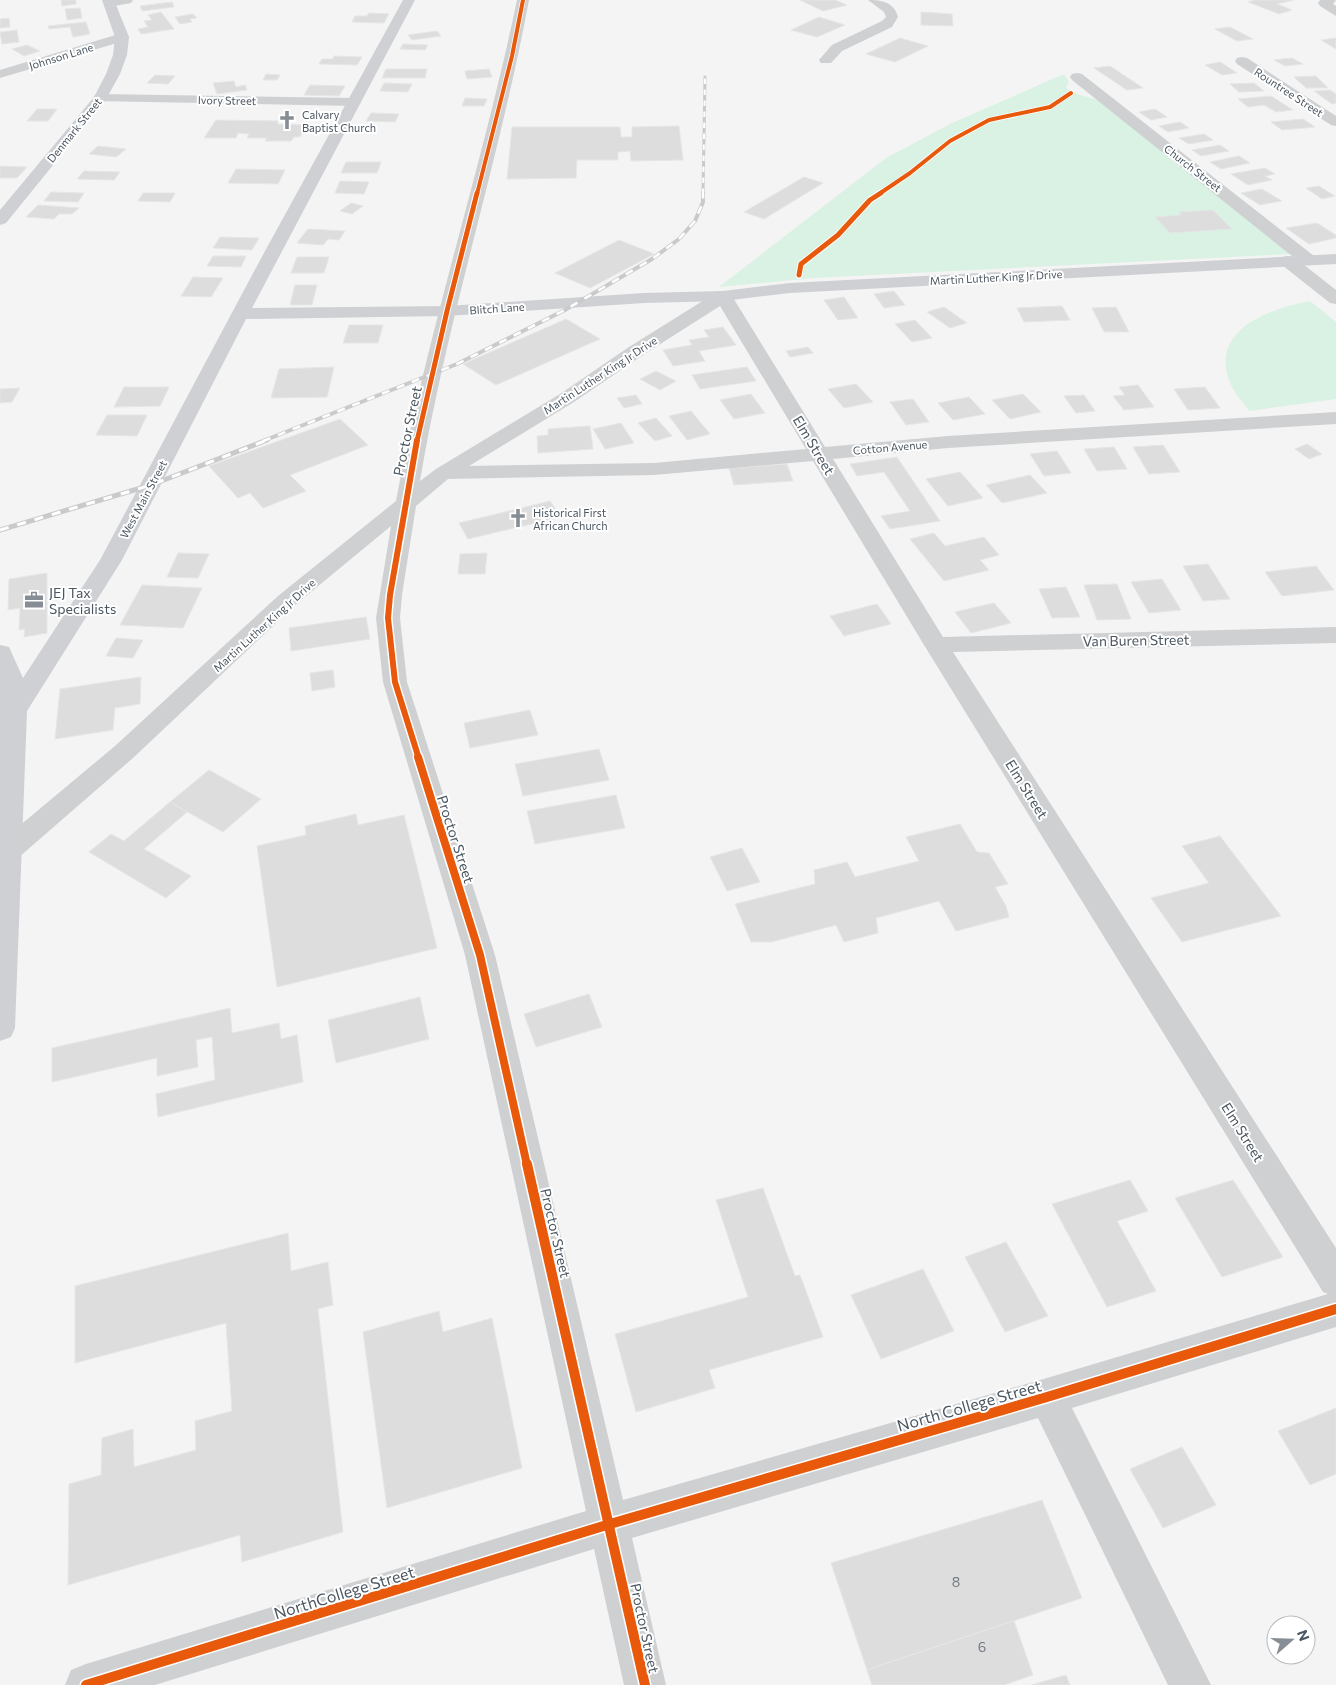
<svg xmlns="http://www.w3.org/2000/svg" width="1336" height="1685" font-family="Commissioner,sans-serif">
	<rect width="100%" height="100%" fill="#f4f4f4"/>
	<!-- green -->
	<g fill="#d9f2e3">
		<polygon points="1064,74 1069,82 1066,88 1077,94 1101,101 1290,254 813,278 719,287 886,158 950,124"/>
		<path d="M1310 301 1336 322V399L1249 411C1244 403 1235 394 1231 385 1207 331 1268 309 1310 301Z"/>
	</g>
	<!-- building -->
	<g fill="#ddddde" stroke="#e5e6e7">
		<polygon points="61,0 76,0 76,4 62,6"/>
		<polygon points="800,0 835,0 847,5 823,11"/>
		<polygon points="1255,0 1294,0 1277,4 1292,10 1279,14 1248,2"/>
		<polygon points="172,2 174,7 142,11 140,6"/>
		<polygon points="80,8 82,18 67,20 65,9"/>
		<polygon points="161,12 174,29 141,34 138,29 148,27 144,21 152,20 148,15"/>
		<polygon points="921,12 952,14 953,26 921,25"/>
		<polygon points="369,13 389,14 384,23 352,22 355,16 367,16"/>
		<polygon points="193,14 197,18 190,19 192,22 180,24 175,17"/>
		<polygon points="819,17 845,25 817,37 791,30"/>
		<polygon points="9,18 10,27 0,28 0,19"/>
		<polygon points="86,22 90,34 73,37 70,27 49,29 48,26"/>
		<polygon points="1230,27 1253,39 1237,41 1215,29"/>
		<polygon points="17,30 19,42 2,44 0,32"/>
		<polygon points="437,31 441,36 412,40 408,35"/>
		<polygon points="900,38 928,46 895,62 866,54"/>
		<polygon points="1336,38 1336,49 1321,40"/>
		<polygon points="403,44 428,45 425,50 400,49"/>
		<polygon points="27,45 40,51 24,56 12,49"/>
		<polygon points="334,56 362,57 357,65 319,64 322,59 333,59"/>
		<polygon points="1292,58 1303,64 1285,66 1274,60"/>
		<polygon points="1220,62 1237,73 1222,75 1205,65"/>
		<polygon points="1110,66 1143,88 1127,90 1094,68"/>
		<polygon points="386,69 427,69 425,78 382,78"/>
		<polygon points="489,69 492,77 467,79 465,71"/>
		<polygon points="266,74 280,75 277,80 263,80"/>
		<polygon points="155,75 175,76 168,84 147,83"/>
		<polygon points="1316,76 1328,88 1306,88 1294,77"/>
		<polygon points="234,81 236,87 245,85 247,90 217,94 213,83"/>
		<polygon points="384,83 412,84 408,92 380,91"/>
		<polygon points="1254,83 1264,91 1239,92 1230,84"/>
		<polygon points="310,85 345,86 339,96 304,95"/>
		<polygon points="1330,90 1336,94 1336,103 1332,104 1314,91"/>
		<polygon points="1271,96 1293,110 1276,112 1264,105 1248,107 1238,99"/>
		<polygon points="465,98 487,99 484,106 462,106"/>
		<polygon points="37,109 57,109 48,121 27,121"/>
		<polygon points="1155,109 1167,117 1151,120 1139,112"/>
		<polygon points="371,113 399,114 395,122 366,121"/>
		<polygon points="1303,119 1315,127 1282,130 1271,122"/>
		<polygon points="216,120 279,121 277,124 306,125 300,137 294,137 291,141 265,141 267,138 247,138 249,134 238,133 236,138 204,138"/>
		<polygon points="1180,122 1189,128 1168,132 1159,126"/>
		<polygon points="679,126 683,160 631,161 630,151 618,152 618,160 577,160 576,178 507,179 512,127 620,127 621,137 632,137 632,127"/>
		<polygon points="1204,134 1213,140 1189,144 1179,138"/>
		<polygon points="1220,145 1229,151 1201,156 1192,150"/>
		<polygon points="98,146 126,149 116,157 89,154"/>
		<polygon points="1239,156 1250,163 1221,169 1210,162"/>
		<polygon points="346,162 381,162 377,173 341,173"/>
		<polygon points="0,166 27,167 17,178 0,178"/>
		<polygon points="1265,168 1275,174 1265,176 1272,180 1248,185 1231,174"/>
		<polygon points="236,169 285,170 278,184 228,183"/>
		<polygon points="84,171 120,172 114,180 77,179"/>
		<polygon points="804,177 823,183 764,219 744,212"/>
		<polygon points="340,181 369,182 364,194 335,193"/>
		<polygon points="1319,186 1335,196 1322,199 1306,188"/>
		<polygon points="1262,189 1282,201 1260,205 1241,193"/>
		<polygon points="51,192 84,193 78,202 44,201"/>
		<polygon points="143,193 175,193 170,202 138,201"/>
		<polygon points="351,203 363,206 352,214 340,211"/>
		<polygon points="38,205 79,208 72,214 59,214 54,219 26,217"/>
		<polygon points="1213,210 1232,229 1170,233 1155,217 1181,215 1179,212"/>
		<polygon points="1317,223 1336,235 1336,238 1309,244 1286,228"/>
		<polygon points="308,229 345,231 339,240 328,239 323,245 297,243"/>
		<polygon points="220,237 259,238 252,250 213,248"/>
		<polygon points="619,240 654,254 590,288 555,273"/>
		<polygon points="213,256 246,256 241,267 207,266"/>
		<polygon points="297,257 329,257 324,273 291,273"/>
		<polygon points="193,277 223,278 211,297 181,296"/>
		<polygon points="295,285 317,285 312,305 290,305"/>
		<polygon points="894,291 905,305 884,308 874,294"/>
		<polygon points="844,297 858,318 838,320 824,300"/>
		<polygon points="1062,306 1070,320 1024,322 1017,308"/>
		<polygon points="944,307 967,323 950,328 927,312"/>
		<polygon points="1116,307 1129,332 1104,332 1092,308"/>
		<polygon points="566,319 600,339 496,385 463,364"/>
		<polygon points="915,320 932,338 912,342 895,324"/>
		<polygon points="349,325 383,325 378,343 343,343"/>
		<polygon points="723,327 736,345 699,351 705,361 673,366 663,350 692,345 689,340 709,337 704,330"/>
		<polygon points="808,347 813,353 790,357 786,351"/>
		<polygon points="334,367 327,397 271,398 279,369"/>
		<polygon points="747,367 756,381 700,389 692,375"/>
		<polygon points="656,371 676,381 660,390 640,379"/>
		<polygon points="856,384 873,402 844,408 828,389"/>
		<polygon points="1138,385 1154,407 1124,410 1113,396 1125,395 1119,387"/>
		<polygon points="124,387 169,387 160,406 114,407"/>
		<polygon points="1205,387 1220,408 1188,410 1174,389"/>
		<polygon points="20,388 12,402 0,403 0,389"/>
		<polygon points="751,394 765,413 734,419 720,400"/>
		<polygon points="1023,394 1041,412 1010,419 992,400"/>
		<polygon points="636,395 642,404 624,408 617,398"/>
		<polygon points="1084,395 1095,411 1076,413 1064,396"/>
		<polygon points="969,397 985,414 953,420 938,403"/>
		<polygon points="913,399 929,422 906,425 890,402"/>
		<polygon points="691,411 710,434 687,440 669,416"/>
		<polygon points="107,415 147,415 137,436 96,435"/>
		<polygon points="656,418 672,436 655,441 638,423"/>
		<polygon points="340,419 368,445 290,475 306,491 263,508 250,493 238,498 209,466"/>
		<polygon points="621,423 634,443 605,449 593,429"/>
		<polygon points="590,426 593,449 538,453 537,436 548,435 548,429"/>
		<polygon points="1307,444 1322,454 1309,459 1295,449"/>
		<polygon points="1163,445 1180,472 1149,474 1133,447"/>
		<polygon points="1114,447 1127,469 1097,471 1084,449"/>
		<polygon points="1057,451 1071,473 1044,476 1030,454"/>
		<polygon points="897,457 940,521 890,529 881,516 910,511 884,472 857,476 850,464"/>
		<polygon points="787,464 793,481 734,485 729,468"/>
		<polygon points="960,472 983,498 948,506 926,479"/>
		<polygon points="1030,475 1047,493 1002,503 986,485"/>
		<polygon points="550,501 561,517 468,539 459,523"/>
		<polygon points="934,533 945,546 984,537 999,555 980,560 989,570 944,581 910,539"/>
		<polygon points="178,553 209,554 198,578 167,577"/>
		<polygon points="487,553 485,574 458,574 460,554"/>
		<polygon points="1208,564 1230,599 1203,601 1183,566"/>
		<polygon points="1316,566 1334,590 1282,596 1265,572"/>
		<polygon points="47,573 47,633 24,637 25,629 19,630 20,608 8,610 9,579"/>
		<polygon points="1162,579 1181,610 1149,613 1131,582"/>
		<polygon points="1117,584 1131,619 1097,620 1084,585"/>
		<polygon points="142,585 202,588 183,628 120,625"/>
		<polygon points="1066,587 1080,617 1052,618 1039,589"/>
		<polygon points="994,603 1011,623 971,633 955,612"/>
		<polygon points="877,604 891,624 844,636 830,616"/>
		<polygon points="366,617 370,639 291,651 289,628"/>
		<polygon points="116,638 143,640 133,658 106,656"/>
		<polygon points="333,670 335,687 312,691 310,673"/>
		<polygon points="141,677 140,704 115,708 113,730 55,739 60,689"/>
		<polygon points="530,710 538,735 470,748 464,723"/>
		<polygon points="599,749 609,780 523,796 515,764"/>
		<polygon points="209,770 261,799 223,832 170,802"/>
		<polygon points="616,795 625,828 535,844 527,811"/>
		<polygon points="170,802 187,812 144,849 191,876 166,898 89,852 111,834 124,841"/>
		<polygon points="356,814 358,825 404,815 437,948 277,987 257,846 306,835 305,826"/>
		<polygon points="960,824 977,852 989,853 1008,884 995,887 1006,906 1009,917 956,931 939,901 876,918 878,933 844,942 836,925 771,942 751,942 735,904 815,884 814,870 847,862 855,877 919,861 906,837"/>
		<polygon points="1220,836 1281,916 1182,942 1151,898 1209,883 1182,846"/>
		<polygon points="742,848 760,882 727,891 710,857"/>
		<polygon points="589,994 602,1027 536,1047 524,1014"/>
		<polygon points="420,997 429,1039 336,1063 328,1020"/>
		<polygon points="230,1008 232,1033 279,1023 281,1039 297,1035 303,1082 158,1117 156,1094 215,1080 212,1037 196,1040 198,1067 157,1076 157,1058 52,1082 52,1048"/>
		<polygon points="1130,1180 1148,1211 1117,1221 1156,1291 1107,1307 1052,1204"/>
		<polygon points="1233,1180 1283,1257 1222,1277 1175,1198"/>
		<polygon points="763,1188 795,1276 800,1275 823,1337 709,1370 715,1388 636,1412 615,1334 748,1297 716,1200"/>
		<polygon points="288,1233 291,1271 328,1262 333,1305 318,1309 343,1532 242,1562 240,1535 68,1585 69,1484 101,1475 102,1438 133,1429 134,1467 196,1450 195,1421 232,1411 226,1323 75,1363 75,1286"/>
		<polygon points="1006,1242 1048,1316 1005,1332 965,1257"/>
		<polygon points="923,1269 954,1331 881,1359 851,1295"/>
		<polygon points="439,1311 443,1332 492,1318 522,1468 387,1508 363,1332"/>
		<polygon points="1336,1408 1336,1474 1310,1485 1278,1431"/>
		<polygon points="1182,1447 1216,1505 1163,1528 1130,1469"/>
		<polygon points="1042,1500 1082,1598 867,1670 831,1563"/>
		<polygon points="1014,1621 1033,1675 1004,1685 872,1685 867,1670"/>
		<polygon points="1066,1675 1070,1685 1031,1685"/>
	</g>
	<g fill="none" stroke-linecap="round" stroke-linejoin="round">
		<!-- street -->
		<g fill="#ced0d2" fill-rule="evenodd">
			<polygon points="106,0 133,0 131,3 109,7 103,3"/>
			<path d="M517 0H529C499 162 447 319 420 481L436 469 560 394 629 347 717 292 723 291 729 292 732 296 825 447 948 436 1336 412V424L948 448 833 459 943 637 1336 627V643L953 652 1336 1248V1327L1072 1408 1211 1685H1168L1038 1418 632 1538 666 1685H624L594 1549 155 1685H65L71 1670 86 1664 586 1511 465 955 383 682 376 618 391 526 294 606 133 758 18 858 8 861 0 859V842L115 746 278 596 396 501C427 332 482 168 517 0ZM720 306 806 449 654 463 469 466 574 402 643 355ZM813 461 924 645 1323 1292 1328 1294 1047 1378 623 1500 495 955 407 682 400 618 402 595 416 506 448 479 654 475Z"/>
			<path d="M868 0C882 0 894 2 898 17L892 27 842 51 831 63H821L819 60 832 45 882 21 886 17 884 12Z"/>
			<polygon points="1320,0 1336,0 1333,4 1336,6 1336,16 1320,6 1318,3"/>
			<polygon points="122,33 129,37 127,40 0,78 0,70"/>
			<polygon points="1242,57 1247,58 1336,116 1336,126 1331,125 1237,64 1235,61 1237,58"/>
			<polygon points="1077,73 1082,74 1314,256 1317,260 1314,264 1302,264 1072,80 1070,77 1072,74"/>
			<polygon points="100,94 354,98 359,99 361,102 359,105 354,106 95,101 93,98 95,95"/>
			<polygon points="1288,256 1294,257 1336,290 1336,304 1330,303 1282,265 1279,261 1282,257"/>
		</g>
		<!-- secondary -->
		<g fill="#ced0d4" fill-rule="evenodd">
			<polygon points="102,0 114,0 129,37 127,55 120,74 105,101 6,223 0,225 0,210 94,97 106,74 113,55 115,37"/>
			<polygon points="403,0 415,0 252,308 447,306 644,293 723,291 790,283 1336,254 1336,264 790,293 723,301 644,303 447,316 246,319 122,560 27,711 15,1028 11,1037 0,1041 0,645 9,647 23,678 100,560 265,251"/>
		</g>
		<!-- rail-far2 casing -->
		<g stroke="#c9cacc" stroke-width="3">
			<polyline id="rail-far2" points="703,194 705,77"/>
		</g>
		<!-- rail-far1 casing -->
		<g stroke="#c9cacc" stroke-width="4">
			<polyline id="rail-far1" points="263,441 457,364 565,310 652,259 679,239 695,221 703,202 703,193"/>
		</g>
		<!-- rail casing -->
		<g stroke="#c9cacc" stroke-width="5">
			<polyline id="rail" points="0,530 151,485 267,440"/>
		</g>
		<!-- rail-far2 -->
		<use href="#rail-far2" stroke="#fff" stroke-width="2" stroke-dasharray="5.5" stroke-linecap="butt"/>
		<!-- rail-far1 -->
		<use href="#rail-far1" stroke="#fff" stroke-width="2.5" stroke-dasharray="8" stroke-linecap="butt"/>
		<!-- rail -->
		<use href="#rail" stroke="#fff" stroke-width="3" stroke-dasharray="9" stroke-linecap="butt"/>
		<!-- cycleway-far4 casing -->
		<g stroke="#fff" stroke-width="5.5">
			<g id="cycleway-far4">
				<polyline points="477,194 512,56 523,0"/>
				<polyline points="879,194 910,173 950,141 989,120 1050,107 1071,93"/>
			</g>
		</g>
		<!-- cycleway-far3 casing -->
		<g stroke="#fff" stroke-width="7">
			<g id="cycleway-far3">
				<polyline points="799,275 801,264 838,235 870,200 881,193"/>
				<polyline points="417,441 447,311 477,193"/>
			</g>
		</g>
		<!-- cycleway-far2 casing -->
		<g stroke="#fff" stroke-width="9">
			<polyline id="cycleway-far2" points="417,440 390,595 388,618 395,682 419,759"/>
		</g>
		<!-- cycleway-far1 casing -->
		<g stroke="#fff" stroke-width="11">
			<polyline id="cycleway-far1" points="418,757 480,955 527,1165"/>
		</g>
		<!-- cycleway casing -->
		<g stroke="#fff" stroke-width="13">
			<g id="cycleway">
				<polyline points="527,1164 645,1685"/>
				<polyline points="86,1685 610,1524 1047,1397 1336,1309"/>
			</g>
		</g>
		<!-- cycleway-far4 -->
		<use href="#cycleway-far4" stroke="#e8590c" stroke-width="4"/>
		<!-- cycleway-far3 -->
		<use href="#cycleway-far3" stroke="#e8590c" stroke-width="5"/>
		<!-- cycleway-far2 -->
		<use href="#cycleway-far2" stroke="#e8590c" stroke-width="6"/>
		<!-- cycleway-far1 -->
		<use href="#cycleway-far1" stroke="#e8590c" stroke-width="8"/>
		<!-- cycleway -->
		<use href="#cycleway" stroke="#e8590c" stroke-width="10"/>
	</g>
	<!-- icons -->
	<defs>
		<g id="church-bare" transform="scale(1.5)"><path d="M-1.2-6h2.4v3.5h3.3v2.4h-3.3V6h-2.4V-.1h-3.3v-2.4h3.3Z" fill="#868d94" stroke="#fff" stroke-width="2.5" paint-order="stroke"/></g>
		<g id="office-bare" transform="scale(1.5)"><path d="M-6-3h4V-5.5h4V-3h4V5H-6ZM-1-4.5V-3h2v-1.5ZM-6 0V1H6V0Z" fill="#868d94" stroke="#fff" stroke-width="2.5" paint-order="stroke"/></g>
	</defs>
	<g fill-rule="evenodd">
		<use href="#church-bare" x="287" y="120"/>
		<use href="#church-bare" x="518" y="518"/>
		<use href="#office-bare" x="34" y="600"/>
	</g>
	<g text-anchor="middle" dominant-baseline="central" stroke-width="4" stroke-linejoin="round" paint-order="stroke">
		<!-- far-street labels -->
		<g font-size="11" fill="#4a5661" stroke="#fff">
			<text transform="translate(61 56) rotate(-17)">Johnson Lane</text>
			<text transform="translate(1289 92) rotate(33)">Rountree Street</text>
			<text transform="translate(227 100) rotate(1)">Ivory Street</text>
			<text transform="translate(74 130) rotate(-51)">Denmark Street</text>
			<text transform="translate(1193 168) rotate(38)">Church Street</text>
			<text transform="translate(996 277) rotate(-3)">Martin Luther King Jr Drive</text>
			<text transform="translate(497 308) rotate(-4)">Blitch Lane</text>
			<text transform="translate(600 375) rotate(-33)">Martin Luther King Jr Drive</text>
			<text transform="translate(890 447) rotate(-5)">Cotton Avenue</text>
			<text transform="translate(143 499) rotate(-62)">West Main Street</text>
			<text transform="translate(264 625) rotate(-42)">Martin Luther King Jr Drive</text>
		</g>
		<!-- far-poi labels -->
		<g font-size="11" fill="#4a5661" stroke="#fff" text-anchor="start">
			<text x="302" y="114">Calvary<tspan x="302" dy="13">Baptist Church</tspan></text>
			<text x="533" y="512">Historical First<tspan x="533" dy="13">African Church</tspan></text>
		</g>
		<!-- street labels -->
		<g font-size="14" fill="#4a5661" stroke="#fff">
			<text transform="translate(407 431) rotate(-78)">Proctor Street</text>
			<text transform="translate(814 445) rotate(59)">Elm Street</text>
			<text transform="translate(1136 640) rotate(-1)">Van Buren Street</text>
			<text transform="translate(1027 789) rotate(58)">Elm Street</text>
			<text transform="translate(456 839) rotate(72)">Proctor Street</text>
			<text transform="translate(1243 1132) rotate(58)">Elm Street</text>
			<text transform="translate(556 1233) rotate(77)">Proctor Street</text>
			<text transform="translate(645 1628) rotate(78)">Proctor Street</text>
		</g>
		<!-- poi labels -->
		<g font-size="14" fill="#4a5661" stroke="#fff" text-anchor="start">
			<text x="49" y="592">JEJ Tax<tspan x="49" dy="16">Specialists</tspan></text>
		</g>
		<!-- near-number labels -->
		<g font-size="14" fill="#707881">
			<text x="956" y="1581">8</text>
			<text x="982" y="1646">6</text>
		</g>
		<!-- near-street labels -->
		<g font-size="16" fill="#4a5661" stroke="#fff">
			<text transform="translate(969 1405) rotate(-16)">North College Street</text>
			<text transform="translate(344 1592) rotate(-17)">NorthCollege Street</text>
		</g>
	</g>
	<!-- north arrow -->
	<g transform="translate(1291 1640) rotate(70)"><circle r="24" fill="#ffffff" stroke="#b7bbc0"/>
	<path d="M0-4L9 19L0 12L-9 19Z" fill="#868d94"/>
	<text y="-8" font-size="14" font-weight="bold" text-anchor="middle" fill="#4a5661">N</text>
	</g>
</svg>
